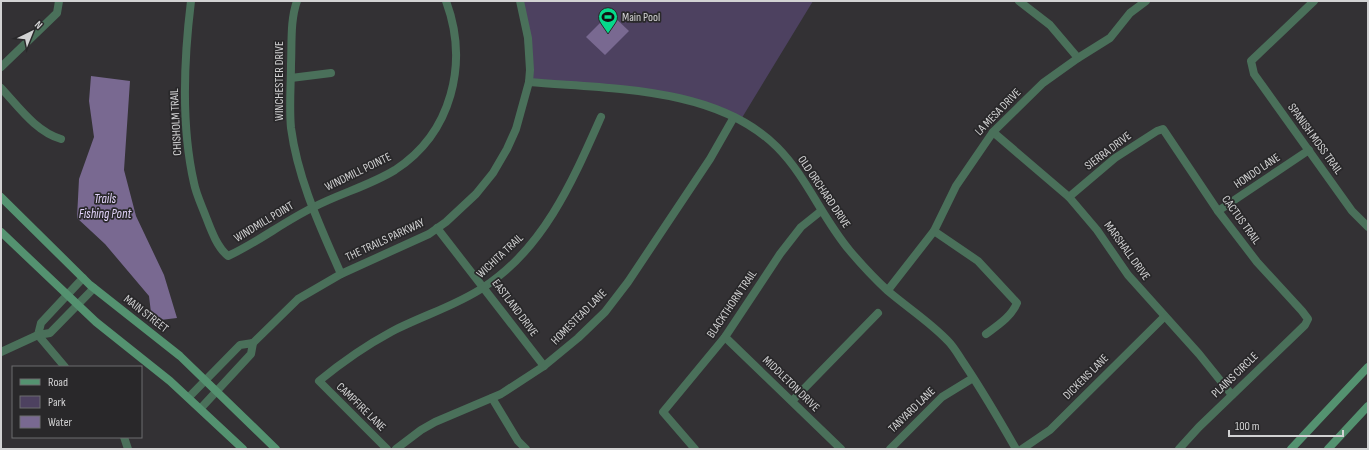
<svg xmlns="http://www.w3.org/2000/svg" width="1369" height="450" font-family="'Sofia Sans Condensed',sans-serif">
	<rect width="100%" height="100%" fill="#333134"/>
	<!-- green -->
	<polygon fill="#4d4160" points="520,1 813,1 740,121 684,99 529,82"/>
	<!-- water -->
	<g fill="#796991">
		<polygon points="610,13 629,31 605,55 586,37"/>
		<polygon points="91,76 130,81 124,170 136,216 164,275 177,318 152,321 149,296 105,244 77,218 79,179 94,137 89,101"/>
	</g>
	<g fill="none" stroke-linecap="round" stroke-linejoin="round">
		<!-- minor -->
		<g stroke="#4a705a" stroke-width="8">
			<path d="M191 1C184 58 181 126 194 183 196 194 202 206 206 217 211 230 217 247 228 256 257 243 283 222 312 208 338 194 369 186 395 170 452 133 469 63 446 1"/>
			<path d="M297 1C290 21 292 43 291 64 291 85 289 107 291 128 298 180 320 226 341 274"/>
			<polyline points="1019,1 1050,25 1078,58"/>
			<polyline points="1314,1 1251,61 1254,74 1352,211 1368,227"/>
			<polyline points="1,67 57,13 59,1"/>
			<polyline points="291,78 331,73"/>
			<path d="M1 88C18 106 36 132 61 139"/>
			<polyline points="993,132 1069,197 1097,230 1128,275 1199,354 1232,395"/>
			<polyline points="1069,197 1115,158 1157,131 1163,129 1218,211 1257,262 1302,311 1308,319 1305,325 1199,427 1179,449"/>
			<polyline points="1218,211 1309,150"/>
			<polyline points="437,228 544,366"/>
			<path d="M934 231 978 261 1017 303C1011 317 998 325 986 334"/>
			<polyline points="888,290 934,231 956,186 993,132 1043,83 1078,58 1110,38 1130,13 1146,1"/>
			<polyline points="38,335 41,323 83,278"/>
			<polyline points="38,335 65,367"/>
			<polyline points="725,337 841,449"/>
			<polyline points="1,352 38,335 50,333 94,288"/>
			<polyline points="492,398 518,441 526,449"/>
			<polyline points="792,401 878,313"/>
			<polyline points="124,437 128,449"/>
			<path d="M387 449 319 381C341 363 365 346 391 332 421 316 456 306 484 287 544 248 573 180 601 117"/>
			<polyline points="396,449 421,430 435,422 501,394 544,366 578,338 605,312 628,282 710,159 734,117"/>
			<polyline points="695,449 663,412 725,337 780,254 801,227 821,211"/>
			<polyline points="890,449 942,397 973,378"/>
			<polyline points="1022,449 1050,430 1164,317"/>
		</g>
		<!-- tertiary -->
		<g stroke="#4a705a" stroke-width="8">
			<path d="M529 82C608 89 716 86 777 147 807 177 822 218 850 251 861 264 875 279 888 291 908 308 930 322 948 341 955 348 960 358 965 365 983 392 1000 421 1016 449"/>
			<polyline points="189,397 240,345 253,343 298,299 341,274 429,234 446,222 476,194 493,173 507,149 516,129 529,82 530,70 528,38 520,1"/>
			<polyline points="201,408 251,354 253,343"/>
		</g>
		<!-- secondary -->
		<g stroke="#549270" stroke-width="8">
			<polyline points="1,197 90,285 180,356 276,449"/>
			<polyline points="1,232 96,322 170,381 243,449"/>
			<polyline points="1291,449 1368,367"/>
			<polyline points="1328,449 1368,406"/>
		</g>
	</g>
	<!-- icons -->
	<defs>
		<g id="stadium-pin" transform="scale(1)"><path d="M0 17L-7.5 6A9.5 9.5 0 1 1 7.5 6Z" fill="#06d98b" stroke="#29282a"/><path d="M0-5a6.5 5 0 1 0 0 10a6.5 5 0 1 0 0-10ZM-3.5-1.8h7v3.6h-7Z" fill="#111"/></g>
	</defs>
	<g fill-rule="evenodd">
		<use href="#stadium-pin" x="608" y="17"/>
	</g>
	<g text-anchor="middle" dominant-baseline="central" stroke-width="3.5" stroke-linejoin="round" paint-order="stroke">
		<!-- poi labels -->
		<g font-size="12" fill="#d2d2d3" stroke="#29282a" text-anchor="start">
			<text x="622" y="17">Main Pool</text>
		</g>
		<!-- street labels -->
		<g font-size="12" fill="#d2d2d3" stroke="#29282a">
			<text transform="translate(279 81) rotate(-90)">WINCHESTER DRIVE</text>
			<text transform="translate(998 112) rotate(-46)">LA MESA DRIVE</text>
			<text transform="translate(176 122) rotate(-93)">CHISHOLM TRAIL</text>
			<text transform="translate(1315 139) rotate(54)">SPANISH MOSS TRAIL</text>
			<text transform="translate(1108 151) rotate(-37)">SIERRA DRIVE</text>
			<text transform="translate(1257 171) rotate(-34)">HONDO LANE</text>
			<text transform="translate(358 172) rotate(-26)">WINDMILL POINTE</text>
			<text transform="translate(824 192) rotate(56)">OLD ORCHARD DRIVE</text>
			<text transform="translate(1241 220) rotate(54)">CACTUS TRAIL</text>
			<text transform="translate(264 222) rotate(-31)">WINDMILL POINT</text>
			<text transform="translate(385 240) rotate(-25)">THE TRAILS PARKWAY</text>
			<text transform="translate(1127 251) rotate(54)">MARSHALL DRIVE</text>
			<text transform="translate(500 256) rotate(-43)">WICHITA TRAIL</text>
			<text transform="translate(732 304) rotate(-56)">BLACKTHORN TRAIL</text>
			<text transform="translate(515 308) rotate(53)">EASTLAND DRIVE</text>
			<text transform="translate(146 314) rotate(38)">MAIN STREET</text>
			<text transform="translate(579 317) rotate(-45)">HOMESTEAD LANE</text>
			<text transform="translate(1235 375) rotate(-44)">PLAINS CIRCLE</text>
			<text transform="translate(1086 377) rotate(-45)">DICKENS LANE</text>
			<text transform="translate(791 384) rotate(44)">MIDDLETON DRIVE</text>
			<text transform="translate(361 407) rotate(44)">CAMPFIRE LANE</text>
			<text transform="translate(912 410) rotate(-44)">TANYARD LANE</text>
		</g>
		<!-- water labels -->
		<g font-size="13" font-style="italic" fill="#e2d3fa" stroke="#29282a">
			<text x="105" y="199">Trails<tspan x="105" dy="15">Fishing Pont</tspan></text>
		</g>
	</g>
	<!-- border -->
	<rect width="1369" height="450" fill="none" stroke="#d2d2d3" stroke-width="4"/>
	<!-- legend -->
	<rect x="12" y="366" width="130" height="72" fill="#29282a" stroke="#6d6c6e"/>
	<rect x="20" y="379" width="20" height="6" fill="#549270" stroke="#6d6c6e"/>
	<text x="48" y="386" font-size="12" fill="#d2d2d3">Road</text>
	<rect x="20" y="396" width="20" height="12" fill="#4d4160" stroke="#6d6c6e"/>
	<text x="48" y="406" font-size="12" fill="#d2d2d3">Park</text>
	<rect x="20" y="416" width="20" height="12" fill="#796991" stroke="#6d6c6e"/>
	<text x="48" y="426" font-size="12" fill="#d2d2d3">Water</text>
	<!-- north arrow -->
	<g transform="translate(32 32) rotate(43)" stroke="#29282a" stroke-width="3" paint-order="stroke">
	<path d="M0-3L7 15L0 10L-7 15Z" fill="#d2d2d3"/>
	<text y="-6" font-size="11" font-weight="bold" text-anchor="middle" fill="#d2d2d3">N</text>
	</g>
	<!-- scale -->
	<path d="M1229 430v6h114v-6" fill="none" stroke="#d2d2d3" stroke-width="2"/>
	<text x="1235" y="430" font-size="12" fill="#d2d2d3" stroke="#29282a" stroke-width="3" paint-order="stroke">100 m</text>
</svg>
